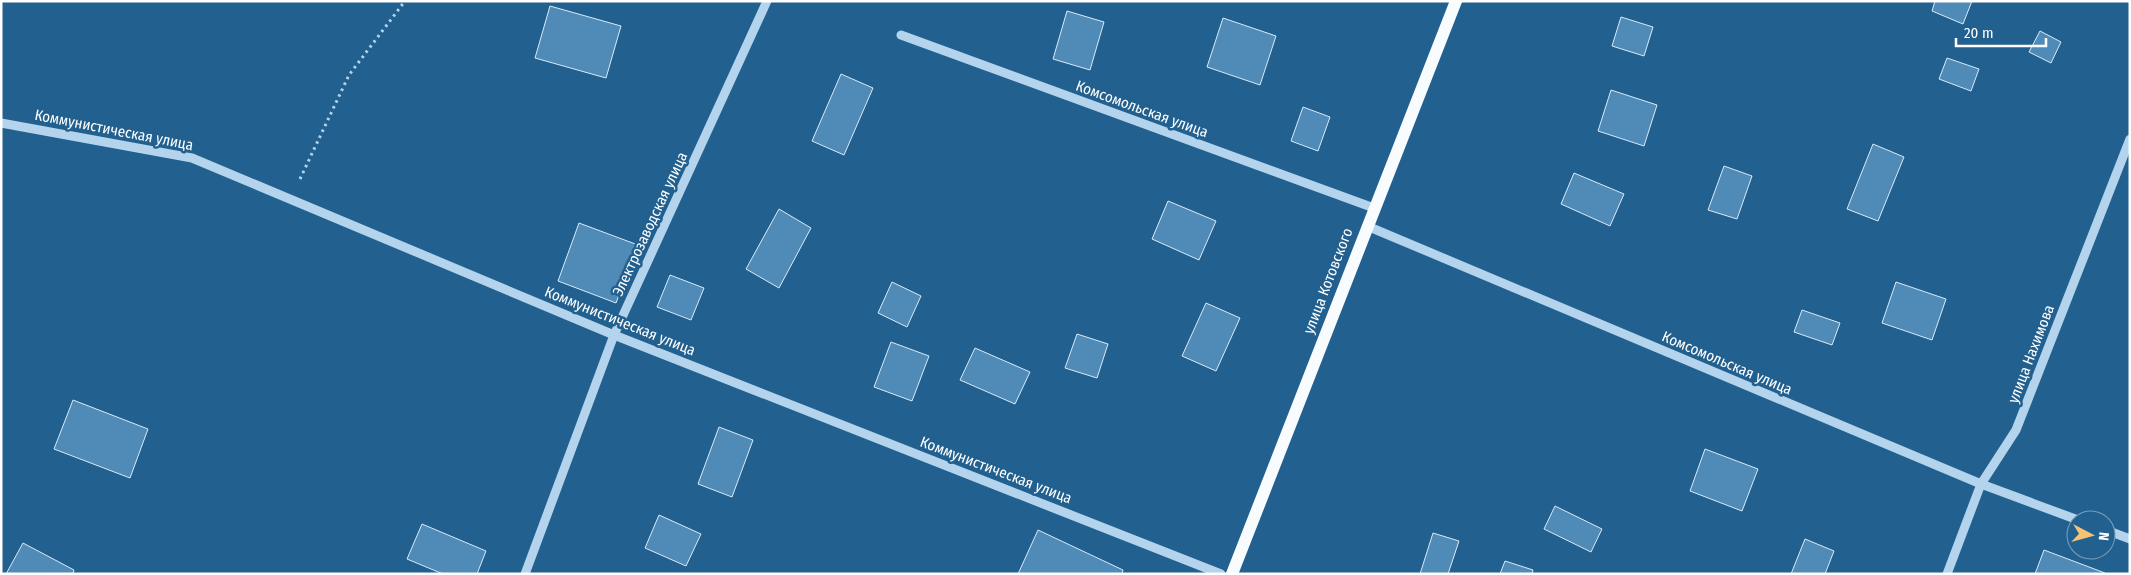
<svg xmlns="http://www.w3.org/2000/svg" width="2131" height="575" font-family="'Fira Sans Condensed',sans-serif">
	<rect width="100%" height="100%" fill="#22608f"/>
	<!-- building -->
	<g fill="#508bb8" stroke="#d8ebf9">
		<polygon points="1935,1 1972,1 1963,24 1932,11"/>
		<polygon points="550,6 621,26 606,78 535,58"/>
		<polygon points="1067,11 1104,22 1090,70 1053,59"/>
		<polygon points="1621,17 1653,27 1644,56 1612,46"/>
		<polygon points="1223,18 1276,36 1260,85 1207,67"/>
		<polygon points="2040,31 2061,42 2051,63 2029,52"/>
		<polygon points="1947,58 1979,69 1971,91 1939,79"/>
		<polygon points="841,74 873,88 844,155 812,141"/>
		<polygon points="1611,90 1657,105 1644,146 1598,131"/>
		<polygon points="1303,107 1330,117 1318,151 1291,141"/>
		<polygon points="1873,144 1904,157 1878,221 1847,209"/>
		<polygon points="1724,166 1752,176 1737,219 1708,210"/>
		<polygon points="1574,173 1624,194 1610,226 1561,204"/>
		<polygon points="1168,201 1216,221 1199,260 1152,239"/>
		<polygon points="779,209 811,228 779,288 746,269"/>
		<polygon points="579,223 638,245 616,303 558,281"/>
		<polygon points="670,275 704,288 691,320 657,307"/>
		<polygon points="892,282 921,296 907,327 878,313"/>
		<polygon points="1896,282 1946,299 1932,340 1882,323"/>
		<polygon points="1206,303 1240,318 1216,371 1182,356"/>
		<polygon points="1802,310 1840,323 1832,345 1794,332"/>
		<polygon points="1077,334 1108,344 1097,378 1065,368"/>
		<polygon points="891,342 929,356 912,401 874,387"/>
		<polygon points="975,348 1030,372 1015,404 960,380"/>
		<polygon points="73,400 148,429 130,478 54,449"/>
		<polygon points="719,427 753,440 732,497 698,484"/>
		<polygon points="1705,449 1758,469 1742,511 1690,491"/>
		<polygon points="1555,506 1602,529 1591,552 1544,529"/>
		<polygon points="659,515 701,534 686,566 645,548"/>
		<polygon points="422,524 486,551 477,574 443,574 407,559"/>
		<polygon points="1038,530 1123,570 1122,574 1018,574"/>
		<polygon points="1433,533 1459,541 1448,574 1420,574"/>
		<polygon points="1805,539 1834,551 1825,574 1791,574"/>
		<polygon points="23,543 74,570 73,574 6,574"/>
		<polygon points="2044,550 2105,573 2105,574 2035,574"/>
		<polygon points="1505,561 1533,570 1532,574 1500,574"/>
	</g>
	<g fill="none" stroke-linecap="round" stroke-linejoin="round">
		<!-- path -->
		<polyline stroke="#b3d4ec" stroke-width="3" stroke-dasharray="2.5 4" stroke-linecap="butt" points="300,179 349,75 405,1"/>
		<!-- minor -->
		<g stroke="#b3d4ec" stroke-width="9">
			<polyline points="901,35 1374,208"/>
			<polyline points="1,123 192,158 614,335 1221,574"/>
			<polyline points="1367,226 1981,484 2078,520"/>
			<polyline points="2106,530 2130,539"/>
			<polyline points="525,574 614,335 767,1"/>
			<polyline points="1947,574 1981,484 2016,430 2130,139"/>
		</g>
		<!-- major -->
		<polyline stroke="#f8fcff" stroke-width="12" points="1232,574 1456,1"/>
	</g>
	<g text-anchor="middle" dominant-baseline="central" stroke-width="5" stroke-linejoin="round" paint-order="stroke">
		<!-- street labels -->
		<g font-size="15" fill="#fff" stroke="#22608f">
			<text transform="translate(1142 109) rotate(20)">Комсомольская улица</text>
			<text transform="translate(114 130) rotate(11)">Коммунистическая улица</text>
			<text transform="translate(650 224) rotate(-65)">Электрозаводская улица</text>
			<text transform="translate(1328 281) rotate(-69)">улица Котовского</text>
			<text transform="translate(620 321) rotate(22)">Коммунистическая улица</text>
			<text transform="translate(2031 354) rotate(-69)">улица Нахимова</text>
			<text transform="translate(1727 363) rotate(23)">Комсомольская улица</text>
			<text transform="translate(996 470) rotate(21)">Коммунистическая улица</text>
		</g>
	</g>
	<!-- border -->
	<rect width="2131" height="575" fill="none" stroke="#ffffff" stroke-width="5"/>
	<!-- north arrow -->
	<g transform="translate(2091 535) rotate(96)"><circle r="24" fill="#22608f" stroke="#7aa0bc"/>
	<path d="M0-4L9 19L0 12L-9 19Z" fill="#f8c275"/>
	<text y="-8" font-size="14" font-weight="bold" text-anchor="middle" fill="#ffffff">N</text>
	</g>
	<!-- scale -->
	<path d="M1956 38v8h90v-8" fill="none" stroke="#ffffff" stroke-width="2.5"/>
	<text x="1964" y="38" font-size="15" fill="#ffffff" stroke="#22608f" stroke-width="4" paint-order="stroke">20 m</text>
</svg>
